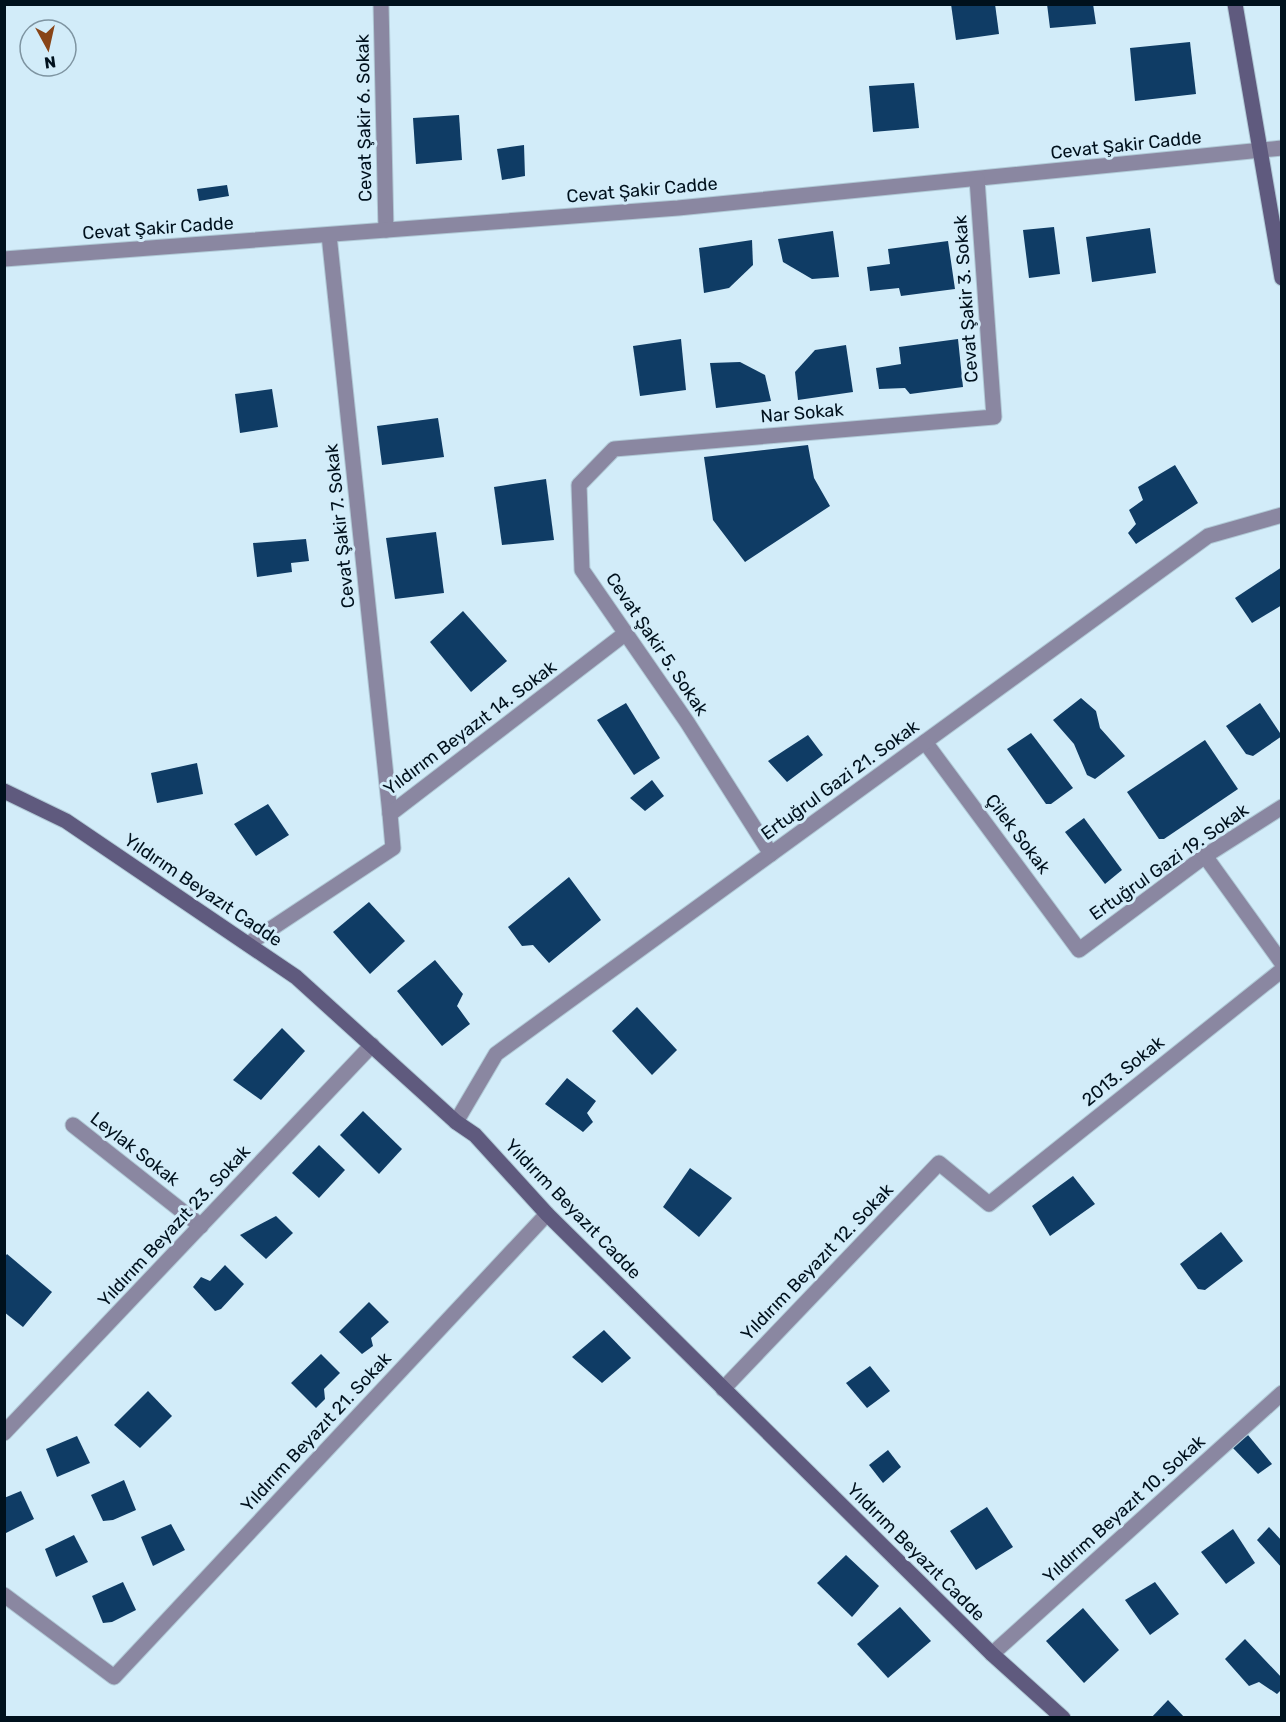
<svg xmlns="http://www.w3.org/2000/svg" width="1286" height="1722" font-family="Rubik,sans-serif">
	<rect width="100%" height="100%" fill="#d2ecf9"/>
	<!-- building -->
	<g fill="#0f3c65">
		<polygon points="951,4 995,4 999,34 956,40"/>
		<polygon points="1047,4 1093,4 1096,24 1050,28"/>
		<polygon points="1190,42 1196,94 1135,101 1130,48"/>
		<polygon points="914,83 919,128 873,132 869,86"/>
		<polygon points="459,115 462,160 416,164 413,118"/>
		<polygon points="524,145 525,176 502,180 497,149"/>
		<polygon points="227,185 229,196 199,201 197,189"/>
		<polygon points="1054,227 1060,274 1029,278 1023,230"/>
		<polygon points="1150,228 1156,273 1092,282 1086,237"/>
		<polygon points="833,231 839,277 812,279 783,262 778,239"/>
		<polygon points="752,240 753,265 729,288 704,293 699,248"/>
		<polygon points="948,241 955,289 901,296 899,288 870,291 867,267 890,264 888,249"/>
		<polygon points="681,339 686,390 640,396 633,346"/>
		<polygon points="958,339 963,387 910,394 905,388 879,389 876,368 901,364 899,347"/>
		<polygon points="846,345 853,392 798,400 795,372 815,350"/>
		<polygon points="740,362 765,375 771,401 716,408 710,363"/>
		<polygon points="272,389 278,427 240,433 235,394"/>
		<polygon points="438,418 444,457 382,465 377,426"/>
		<polygon points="808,445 814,478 830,506 745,562 713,520 704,457"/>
		<polygon points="1175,465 1198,503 1136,544 1128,533 1136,524 1129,510 1143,500 1138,487"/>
		<polygon points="546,479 554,540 502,545 494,487"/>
		<polygon points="436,532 444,593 395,599 386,538"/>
		<polygon points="306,539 309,561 291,563 292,572 257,577 253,543"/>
		<polygon points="1282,567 1282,605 1252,623 1235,598"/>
		<polygon points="463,611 507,661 471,692 430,642"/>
		<polygon points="1081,698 1096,711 1100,728 1125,756 1095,779 1087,775 1074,744 1053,720"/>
		<polygon points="626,703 660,758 634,775 597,720"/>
		<polygon points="1260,703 1282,736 1253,756 1246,754 1226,726"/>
		<polygon points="1031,733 1073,788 1051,804 1046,804 1007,749"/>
		<polygon points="808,735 823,755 787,782 768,761"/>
		<polygon points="1205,740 1238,789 1164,839 1159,839 1127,792"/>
		<polygon points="197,763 203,794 157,803 151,773"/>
		<polygon points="652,780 664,796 645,811 630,798"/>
		<polygon points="268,804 289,835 256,856 234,824"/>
		<polygon points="1084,818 1122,870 1105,884 1065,832"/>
		<polygon points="569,877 601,920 549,963 533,945 522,946 508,927"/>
		<polygon points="369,902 405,941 370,974 333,932"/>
		<polygon points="435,960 463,994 457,1006 470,1024 442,1046 397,991"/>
		<polygon points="637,1007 677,1050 652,1075 612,1031"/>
		<polygon points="282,1028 305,1051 261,1100 233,1080"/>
		<polygon points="567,1078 596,1101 587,1113 593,1122 583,1132 545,1104"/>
		<polygon points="363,1111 402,1149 379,1174 340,1135"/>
		<polygon points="319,1145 345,1170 319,1198 292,1173"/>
		<polygon points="690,1168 732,1198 699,1237 663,1207"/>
		<polygon points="1073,1176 1095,1204 1050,1236 1032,1206"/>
		<polygon points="276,1216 293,1233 266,1259 240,1235"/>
		<polygon points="1221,1232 1243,1261 1205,1290 1198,1289 1180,1264"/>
		<polygon points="7,1254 52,1292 23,1327 4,1312 4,1258"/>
		<polygon points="225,1265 244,1284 221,1309 215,1311 193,1287 201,1277 210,1281"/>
		<polygon points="369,1302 389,1322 371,1338 373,1346 362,1354 339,1332"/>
		<polygon points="604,1330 631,1358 602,1383 572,1357"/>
		<polygon points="321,1354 340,1373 324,1389 325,1399 316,1408 291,1383"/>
		<polygon points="870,1366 890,1391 867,1408 846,1383"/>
		<polygon points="148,1391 172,1416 140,1448 114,1425"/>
		<polygon points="1248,1435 1272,1464 1258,1474 1232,1447"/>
		<polygon points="77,1436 90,1463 57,1477 46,1449"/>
		<polygon points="888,1450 901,1467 883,1483 869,1465"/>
		<polygon points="124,1480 136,1510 113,1520 103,1521 91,1495"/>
		<polygon points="21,1491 34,1519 4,1534 4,1498"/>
		<polygon points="987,1507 1013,1547 976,1570 950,1531"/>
		<polygon points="171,1524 185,1550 153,1566 141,1537"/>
		<polygon points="1269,1527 1282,1541 1282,1568 1257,1540"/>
		<polygon points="1233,1529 1255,1563 1226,1584 1201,1552"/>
		<polygon points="74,1535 88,1562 56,1577 45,1549"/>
		<polygon points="846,1555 879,1586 852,1617 817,1583"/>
		<polygon points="123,1582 136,1610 112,1622 103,1623 92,1596"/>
		<polygon points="1155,1582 1179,1614 1150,1635 1125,1600"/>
		<polygon points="900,1607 931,1641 888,1678 857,1644"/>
		<polygon points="1083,1608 1119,1650 1084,1683 1046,1641"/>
		<polygon points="1245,1639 1282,1678 1282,1689 1277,1694 1259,1682 1249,1686 1225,1659"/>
		<polygon points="1168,1700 1185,1718 1151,1718"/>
	</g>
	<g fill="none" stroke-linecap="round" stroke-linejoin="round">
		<!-- street casing -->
		<g stroke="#b0c9d6" stroke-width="17">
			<g id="street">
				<polyline points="381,4 386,230"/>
				<polyline points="329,235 390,814"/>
				<polyline points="4,259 678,208 1282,148"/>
				<polyline points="925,742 1079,950 1205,856 1282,807"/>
				<polyline points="771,854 687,722 582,570 579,485 614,449 994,417 977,179"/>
				<polyline points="1205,856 1282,963"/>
				<polyline points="248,944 393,848 390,814 626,633"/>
				<polyline points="456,1122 496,1054 1208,536 1282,515"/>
				<polyline points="73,1125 201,1226"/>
				<polyline points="723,1389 939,1163 989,1204 1282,970"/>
				<polyline points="4,1433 372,1045"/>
				<polyline points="4,1595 114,1677 547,1214"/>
				<polyline points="992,1654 1282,1393"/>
			</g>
		</g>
		<!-- secondary casing -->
		<g stroke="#b0c9d6" stroke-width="17">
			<g id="secondary">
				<polyline points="1235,4 1282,278"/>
				<polyline points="4,791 66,821 296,977 456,1122 475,1135 547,1214 992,1654 1063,1718"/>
			</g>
		</g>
		<!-- street -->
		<use href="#street" stroke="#8a87a1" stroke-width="15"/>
		<!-- secondary -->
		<use href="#secondary" stroke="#5f5a7e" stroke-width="15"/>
	</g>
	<g text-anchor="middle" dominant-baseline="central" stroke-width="6" stroke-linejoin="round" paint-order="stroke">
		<!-- street labels -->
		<g font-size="18" fill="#00111d" stroke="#d2ecf9">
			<text transform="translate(364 118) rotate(-91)">Cevat Şakir 6. Sokak</text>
			<text transform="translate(1126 145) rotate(-6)">Cevat Şakir Cadde</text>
			<text transform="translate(642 190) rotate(-5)">Cevat Şakir Cadde</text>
			<text transform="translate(158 228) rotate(-4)">Cevat Şakir Cadde</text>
			<text transform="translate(966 299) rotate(-94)">Cevat Şakir 3. Sokak</text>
			<text transform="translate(802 413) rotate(-5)">Nar Sokak</text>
			<text transform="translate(340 526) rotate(-96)">Cevat Şakir 7. Sokak</text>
			<text transform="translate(657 644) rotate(56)">Cevat Şakir 5. Sokak</text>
			<text transform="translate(470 728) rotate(-37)">Yıldırım Beyazıt 14. Sokak</text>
			<text transform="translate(840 780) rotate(-36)">Ertuğrul Gazi 21. Sokak</text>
			<text transform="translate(1018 834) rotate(53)">Çilek Sokak</text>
			<text transform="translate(1169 862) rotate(-35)">Ertuğrul Gazi 19. Sokak</text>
			<text transform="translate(203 890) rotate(34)">Yıldırım Beyazıt Cadde</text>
			<text transform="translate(1123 1071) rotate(-39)">2013. Sokak</text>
			<text transform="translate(135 1149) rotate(38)">Leylak Sokak</text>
			<text transform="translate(573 1209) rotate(46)">Yıldırım Beyazıt Cadde</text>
			<text transform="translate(174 1226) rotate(-47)">Yıldırım Beyazıt 23. Sokak</text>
			<text transform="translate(817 1262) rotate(-46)">Yıldırım Beyazıt 12. Sokak</text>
			<text transform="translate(316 1432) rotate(-47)">Yıldırım Beyazıt 21. Sokak</text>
			<text transform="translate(1124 1509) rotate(-42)">Yıldırım Beyazıt 10. Sokak</text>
			<text transform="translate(916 1552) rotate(45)">Yıldırım Beyazıt Cadde</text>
		</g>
	</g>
	<!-- border -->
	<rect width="1286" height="1722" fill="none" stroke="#00111d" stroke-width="12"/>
	<!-- north arrow -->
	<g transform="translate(48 48) rotate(172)"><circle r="28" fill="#d2ecf9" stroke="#7e94a1" stroke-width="1.5"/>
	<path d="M0-4.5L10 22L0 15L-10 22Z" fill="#884417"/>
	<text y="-9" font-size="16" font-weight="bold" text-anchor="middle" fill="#00111d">N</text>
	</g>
</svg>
